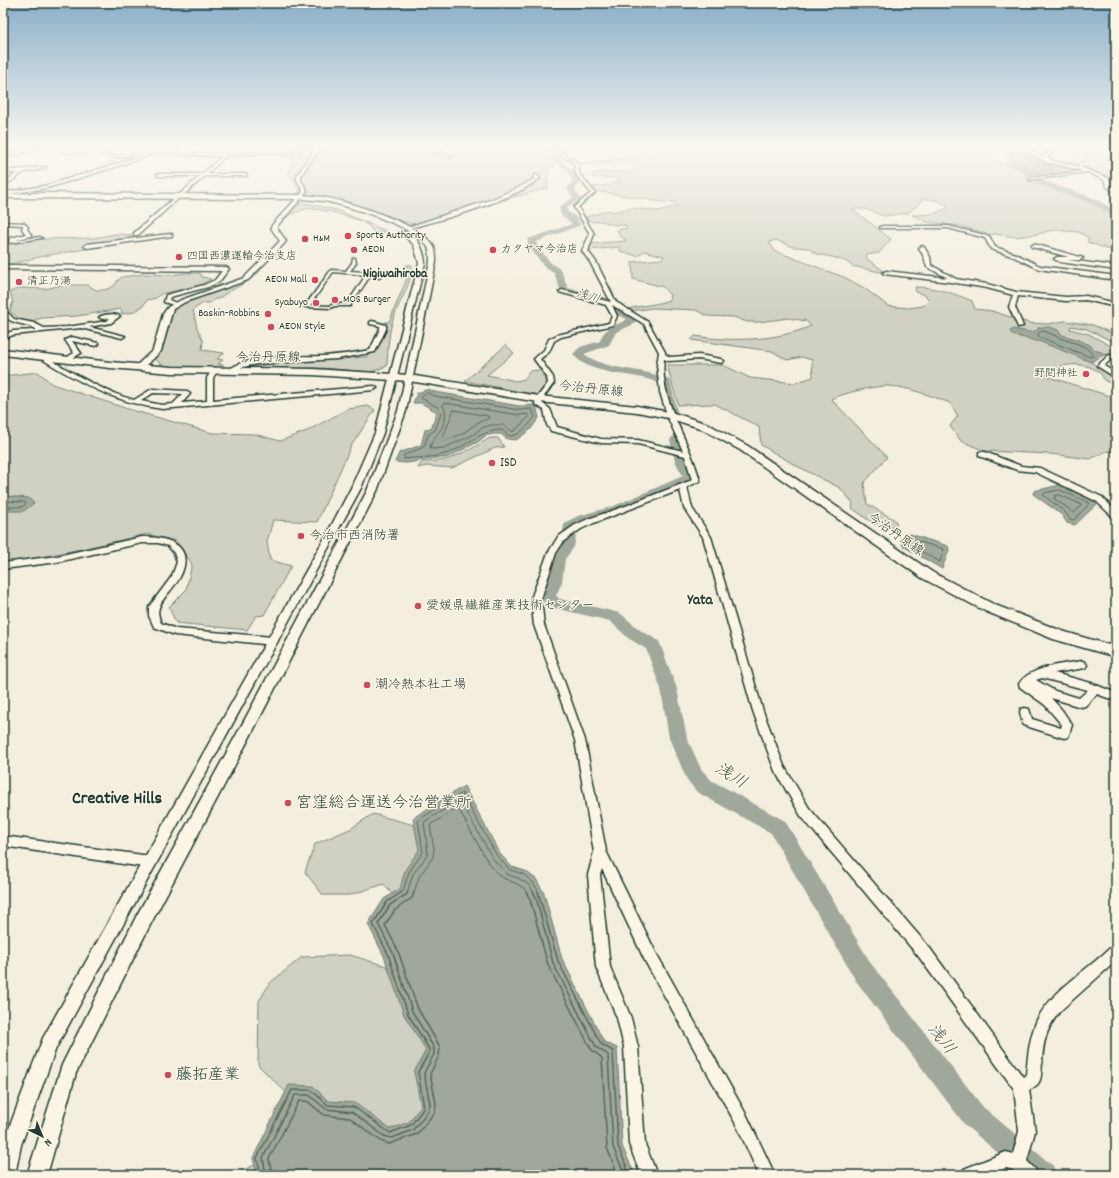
<svg xmlns="http://www.w3.org/2000/svg" width="1119" height="1178" font-family="Dekko,'Klee One',sans-serif">
	<rect width="100%" height="100%" fill="#f3eede"/>
	<filter id="ink" filterUnits="userSpaceOnUse"><feTurbulence type="fractalNoise" baseFrequency=".025" numOctaves="2"/><feDisplacementMap in="SourceGraphic" scale="8" xChannelSelector="R" yChannelSelector="G"/><feConvolveMatrix kernelMatrix="1 2 1 2 8 2 1 2 1" color-interpolation-filters="sRGB"/></filter>
	<g filter="url(#ink)">
		<!-- green -->
		<g fill="#d0d1c2" stroke="#78877b">
			<polygon points="299,146 544,146 541,149 555,166 547,171 548,188 414,224 296,194 300,191 289,174 296,147"/>
			<path d="M593 146H1013L1022 148 989 154 993 157 991 160C1003 166 1016 165 1028 170L1029 176 1027 180C1044 185 1112 204 1116 221 1118 230 1116 242 1116 252L1087 242 1089 238 1079 232 1052 230 1039 234 1015 237 995 234 989 235 961 226 927 222 912 215C926 215 936 215 948 207 941 200 932 199 922 199L918 205 908 213 884 216 865 209H852L891 239 879 253 866 255 867 259 884 271 880 272 852 266 845 261 832 257 817 254 808 248 793 247 776 240 769 242 775 251 846 278 864 288 888 306 908 308 923 306 929 300 925 295 916 292 915 287C934 287 954 293 972 301L975 309 992 311 1029 323 1048 324 1065 321 1093 325 1116 335V343L1087 329 1071 326 1070 329 1089 334 1116 349V355L1078 354 1116 378V385L1105 381C1103 378 1102 374 1100 373 1087 362 1067 363 1053 369L1049 377 1116 398V452L1107 451 1090 459 1050 454 985 451 961 441 950 426 958 416 950 403C931 396 909 387 888 386 873 386 844 393 831 399L887 457 864 483 867 504 895 520 897 525 891 528 883 522 874 524 852 508 853 503 840 488 795 465 761 445 759 427 715 404 678 405 667 365H723L750 378 795 383 813 377 812 360 802 357 787 360 772 351 691 340 695 336C732 342 777 341 811 326L806 321 789 318 758 322H747L734 317 707 316 696 310 653 308 630 311 628 309C642 305 656 305 669 300L670 295 663 287 633 279 632 262 662 259 664 256 644 251 637 256 620 251V247L590 250 589 244 625 241 626 240 620 236 617 230 627 228 625 225H615L601 221 592 222 588 220 586 217 609 210 611 212 633 208 658 211 678 206 674 202H662L596 191 593 187 609 185 620 180 618 178 593 177 592 176 594 173 631 171 634 170 633 163 616 164H578L655 155 641 150 623 147 590 150Z"/>
			<polygon points="1056,146 1107,146 1116,151 1116,186 1114,180 1090,169 1060,160 1079,162 1088,159 1088,156 1055,149"/>
			<polygon points="304,203 337,210 386,231 375,234 367,224 365,224 362,221 332,212 308,208 294,213 279,222 295,205"/>
			<path d="M115 234 136 235 132 242C104 245 77 251 49 255 33 258 19 264 3 264V237L13 236 6 240 12 243 36 239 94 238Z"/>
			<path d="M405 265H412C412 283 401 298 395 314 388 331 388 349 387 366L371 372 322 368H238L242 365 366 357 371 354 376 349 385 322H389L410 271Z"/>
			<path d="M259 270H261C247 285 233 287 218 299H215L210 303H203L193 310 197 328 203 340 202 350 224 353 217 359 223 360 218 364 224 365 221 368 163 366 153 357 158 355C165 341 166 325 171 309 200 294 235 292 259 270Z"/>
			<polygon points="187,273 200,273 202,277 211,279 200,285 161,294 156,298 147,300 143,306 134,312 122,314 121,309 77,316 42,318 24,323 10,311 13,302 10,292 20,288 46,289 61,285 88,285 96,290 105,290 114,286 118,280 122,277 144,274 170,275"/>
			<polygon points="506,345 514,353 487,375 516,381 525,379 529,371 541,370 546,384 537,395 465,381"/>
			<polygon points="38,372 52,384 128,409 212,433 254,434 280,441 307,431 348,409 368,406 375,410 351,446 317,522 273,520 267,542 270,560 291,566 264,615 256,616 247,630 176,623 169,607 186,590 192,564 176,541 147,534 86,548 24,560 3,562 3,376"/>
			<polygon points="490,438 498,438 504,447 495,448 452,468 426,466 418,468 422,462 446,460 471,449"/>
			<polygon points="373,814 433,830 453,1110 311,1175 232,1175 287,1151 304,1110 258,1065 259,1001 270,983 302,957 350,955 406,972 401,905 384,884 350,895 323,895 305,872 315,844 350,829"/>
		</g>
		<!-- water -->
		<g fill="#a0a89b" stroke="#6c7d72">
			<polygon points="987,146 1014,147 1043,160 1082,170 1029,178 1024,170 1007,163 1009,156 1007,154 995,151 996,150"/>
			<polygon points="1039,327 1050,327 1058,330 1062,335 1076,339 1090,345 1095,350 1106,354 1091,362 1041,342 1012,335 1010,331 1014,329 1029,332 1036,331"/>
			<polygon points="429,389 435,392 520,406 536,405 539,418 530,430 516,440 507,439 501,434 493,434 485,436 478,442 446,458 437,458 407,463 395,462 399,453 421,445 425,430 431,429 437,412 421,403 413,403 417,393"/>
			<polygon points="1060,485 1098,503 1075,525 1067,523 1062,515 1033,494 1034,491"/>
			<polygon points="6,496 28,498 34,503 24,511 3,511 3,498"/>
			<polygon points="910,534 948,546 949,550 942,569 903,546 901,539"/>
			<polygon points="464,786 500,854 512,867 525,871 536,879 544,893 562,959 604,1042 617,1048 622,1146 635,1175 257,1175 253,1158 289,1085 313,1086 328,1101 355,1103 390,1129 409,1122 421,1106 414,1072 426,1050 404,1015 384,956 368,924 384,899 400,889 405,870 419,850 413,818"/>
		</g>
		<g fill="none" stroke-linecap="round" stroke-linejoin="round">
			<!-- shore-far1 -->
			<g stroke="#53685d" stroke-width="1">
				<polygon points="1014,151 1041,164 1053,167 1054,169 1032,173 1026,167 1012,161 1012,153"/>
				<path d="M1042 331C1049 332 1053 335 1060 338 1072 343 1086 343 1093 356L1090 357 1039 337 1038 334Z"/>
				<path d="M428 393 434 396 520 410 532 409 535 417C528 425 521 436 509 436L502 430C479 430 466 448 445 454 432 458 417 457 404 459V455L424 447 428 435 435 430 441 414 439 408 421 398V396Z"/>
				<path d="M445 403 519 415 527 414 529 417 513 432 503 425H491L481 428 473 435 444 448 431 449 430 447C435 432 452 424 443 405Z"/>
				<polygon points="454,410 488,416 489,418 477,423 462,434 444,441 443,438"/>
				<polygon points="1060,490 1090,503 1074,520 1070,519 1065,512 1043,495 1045,493"/>
				<polygon points="1060,495 1080,504 1081,506 1074,513 1072,513 1068,508 1054,499 1055,496"/>
				<polyline points="3,501 25,502 26,504 22,507 3,507"/>
				<polygon points="910,539 944,549 940,562 907,543 907,540"/>
				<polyline points="400,893 403,891 409,872 423,852 418,820 462,793 497,856 510,870 523,874 533,882 539,893"/>
				<polyline points="407,893 413,874 428,854 424,822 460,800 493,859 507,874 520,879 529,885 534,893"/>
				<polyline points="414,893 419,877 433,857 434,849 430,825 458,808 489,864 503,878 517,884 525,889 527,893"/>
			</g>
			<!-- shore -->
			<g stroke="#53685d" stroke-width="1.5">
				<polyline points="526,892 530,899 548,965 591,1049 602,1058 607,1148 618,1175"/>
				<polyline points="533,892 536,897 553,963 596,1047 608,1055 613,1147 625,1175"/>
				<polyline points="538,892 558,961 601,1044 613,1051 618,1146 630,1175"/>
				<polyline points="261,1175 257,1158 292,1090 311,1090 328,1105 354,1107 390,1133 411,1125 424,1108 418,1072 429,1053 429,1049 408,1014 388,954 373,924 387,902 402,892"/>
				<polyline points="266,1175 263,1158 295,1095 309,1095 326,1109 352,1112 384,1136 392,1138 413,1130 429,1110 430,1104 424,1073 434,1054 434,1048 412,1011 393,953 378,924 390,905 407,894 408,892"/>
				<polyline points="272,1175 269,1159 299,1101 307,1101 324,1115 350,1118 381,1141 389,1144 417,1134 435,1112 436,1103 430,1074 439,1056 440,1047 418,1009 398,951 385,925 395,910 412,898 414,892"/>
			</g>
			<!-- river -->
			<g fill="#a0a89b" fill-rule="evenodd">
				<path d="M549 146H556L553 149 558 159 571 169 580 181 575 190 581 199 567 208 568 212 576 217 581 225 536 242 538 247 550 262 561 270 568 288 599 295 611 300 621 310 633 315 637 320 632 325 616 332 609 345 584 354C609 372 642 367 670 380L677 411 675 413H667L665 411 661 384C635 371 591 378 573 354L580 347 600 341C604 327 616 326 627 319L615 314 605 304 593 299 561 292 554 273 544 266 530 248 527 241 528 239 572 224 561 215 559 207 573 198 567 190 572 181 567 171 553 161 546 149Z"/>
				<polygon points="1036,180 1042,180 1091,197 1116,210 1116,215 1085,201 1036,184"/>
				<polygon points="676,436 680,437 682,440 687,461 695,475 694,481 624,512 588,522 577,527 574,547 565,559 562,582 556,596 560,599 620,613 640,630 659,641 677,689 687,738 701,769 711,780 785,821 872,965 983,1107 1053,1166 1057,1175 1024,1175 965,1125 856,981 771,833 697,792 687,780 669,738 661,689 646,649 628,638 610,621 550,607 540,597 548,582 551,558 560,546 564,525 566,522 578,516 614,506 683,476 675,461 670,440 672,437"/>
			</g>
			<!-- pedestrian casing -->
			<g stroke="#1f3d34" stroke-width="3">
				<path id="pedestrian" d="M353 258H355L356 263 350 271 365 272 381 277 379 278 370 276 350 306H334L331 308 305 307V306L331 270 346 271 352 263ZM333 272 366 275 347 304H333L330 306 310 305Z"/>
			</g>
			<!-- minor casing -->
			<g stroke="#1f3d34" stroke-width="3">
				<g id="minor">
					<polygon points="3,146 16,146 5,148"/>
					<polygon points="38,146 44,146 16,155 3,157 3,155"/>
					<polygon points="47,146 53,146 69,151 92,150 104,152 111,156 134,154 136,155 110,158 102,154 92,152 69,153"/>
					<polygon points="304,146 309,146 296,153 283,155 272,152 226,156 207,174 246,174 247,176 205,176 181,197 179,195 200,176 158,176 157,174 202,174 222,156 186,155 168,152 154,153 112,168 47,188 9,194 3,197 3,194 6,192 44,186 110,166 153,151 168,150 186,153 234,154 272,150 283,153 294,151"/>
					<polygon points="318,146 322,146 301,175 301,180 307,191 302,198 298,198 303,191 297,180 297,175"/>
					<polygon points="417,146 423,146 452,156 449,157"/>
					<path d="M558 146H562L559 149 565 155 574 159 579 166V173L595 193 578 207 594 234 588 251 596 262 616 302 648 322 665 352V354L670 357 699 355 721 359 724 361 721 363 699 359 669 361 664 359C659 402 690 440 700 481L687 487 692 508 711 537 763 711 784 766 809 808 929 947 1023 1077 1026 1075C1028 1056 1029 1038 1037 1020 1051 991 1088 970 1111 947L1116 945V961L1060 1011C1046 1029 1043 1042 1042 1064 1041 1070 1042 1077 1039 1082 1037 1086 1032 1088 1029 1090L1035 1131 1027 1161 1035 1169 1037 1175H1018L1013 1170 1006 1168 989 1175H962L964 1169 1006 1152 1013 1154 1019 1131 1014 1089 919 957 801 816 775 771 753 711 703 537 684 508 680 490 594 523 581 529 564 541 556 553 541 599 544 625 585 740 606 851 655 951 747 1116 775 1175H759L737 1126 645 961 602 869 600 875 610 967 631 1018 638 1047 645 1144 657 1175H641L629 1144 624 1047 617 1018 596 967 588 875 594 852 575 740 534 625 531 599 548 553 558 537 575 525 588 519 623 507 692 480 685 456 638 444 601 443 551 431 547 425 544 410 535 404 536 399 548 383 547 377 534 359 544 350 549 339 557 335 609 323 612 316 606 305 559 292 562 290 611 302 590 262 582 251 590 234 574 207 591 193 575 173V166L572 161 563 157 556 150ZM612 305 644 324 659 352 657 365 660 392 668 418 683 451 638 440 601 439 557 427 550 409 542 403V399L554 383 553 377 540 359 549 352 554 341 561 337 613 325 617 316Z"/>
					<polygon points="1016,146 1028,148 1042,157 1049,152 1050,146 1054,146 1053,152 1047,157 1050,158 1050,160 1080,167 1108,178 1111,185 1116,190 1116,193 1107,187 1104,180 1087,172 1029,180 1031,178 1083,171 1044,161 1026,150"/>
					<polygon points="46,167 45,169 24,172 3,187 3,184 17,173 3,173 3,171"/>
					<path d="M535 175H537L540 178C511 202 444 219 407 229L405 228 490 200 522 186 535 178Z"/>
					<polygon points="174,198 178,199 138,235 134,235 134,233"/>
					<polygon points="3,222 24,223 28,227 27,229 31,235 31,236 15,240 40,237 42,238 10,243 9,241 11,238 26,234 22,229 23,227 23,225 3,224"/>
					<polygon points="882,226 948,226 989,236 995,247 1016,254 1040,266 1116,276 1116,280 1039,269 1012,256 991,249 985,238 948,228 880,228 880,227"/>
					<polygon points="170,234 172,234 172,236 87,248 84,246 87,244"/>
					<polygon points="1034,244 1083,258 1080,260 1067,260 1116,266 1116,270 1060,262 1054,259 1057,257 1069,257 1032,247 1031,246"/>
					<polygon points="922,246 924,247 930,257 931,265 956,279 987,284 1016,292 1066,297 1086,296 1116,303 1116,307 1086,300 1066,301 1018,296 1015,307 1023,326 1018,327 1009,307 1013,295 987,288 950,282 884,274 883,273 886,271 948,278 927,267 924,257 919,248"/>
					<polygon points="3,265 226,267 229,269 219,282 208,287 170,297 169,300 179,304 176,306 164,302 166,295 204,285 215,280 222,271 3,269"/>
					<path d="M3 308 14 319 34 323 44 328 67 327 107 321 110 318 102 319 99 317C104 314 115 313 120 316L111 323 89 327 125 336 122 338 81 328 13 335 3 339V335L13 331 37 330C26 322 12 326 3 314Z"/>
					<path d="M372 321 386 325V329L375 352 337 359 257 364 243 367 231 373 228 371C244 354 301 357 324 356 340 355 355 353 370 350L380 329V326L370 324V322Z"/>
					<polygon points="72,337 98,343 99,344 96,346 72,341 81,353 70,360 66,360 66,358 74,353 65,340"/>
					<polygon points="1109,355 1114,356 1104,366 1116,373 1116,378 1097,366"/>
					<path d="M47 357H51V360C77 375 104 392 134 400L152 389 187 391 190 394 182 403 207 401V378L212 370 214 369 217 371 213 378V400L374 386 377 388 374 390 162 409C115 402 85 385 45 361L44 360ZM153 393 183 394 173 404 162 405 141 401Z"/>
					<polygon points="979,452 985,452 1021,466 1040,468 1102,497 1116,511 1116,518 1113,517 1096,501 1035,472 1017,470 979,456"/>
					<path d="M142 537C168 537 196 545 180 577 176 586 161 599 159 608 157 612 159 618 161 623L176 629 273 637 276 638 278 641 276 644 273 645 175 635 154 627 149 616V607L172 576 177 562 174 553 168 546 158 543H142L57 562 3 569V563L57 556Z"/>
					<path d="M1082 661 1085 662 1087 665 1085 668 1054 673 1091 683 1116 693V701L1097 694 1085 706 1081 707 1051 698 1062 710 1072 725 1068 737 1064 738 1023 725 1020 712 1021 709 1025 708 1029 709 1032 719 1061 728 1062 725 1045 705 1020 687 1019 684C1028 667 1065 664 1082 661ZM1042 678 1088 690 1079 698 1055 691 1036 680Z"/>
					<polygon points="3,836 150,856 154,858 156,862 154,866 150,868 3,846"/>
				</g>
			</g>
			<!-- tertiary casing -->
			<g stroke="#1f3d34" stroke-width="3">
				<g id="tertiary">
					<path d="M40 193 300 195C309 196 318 196 327 198 352 203 422 224 434 247 436 252 436 257 436 262L406 411 377 491 254 729 149 927 76 1073 47 1175H27L62 1065 137 915 244 721 367 491 398 411 430 262C430 257 430 251 428 247 417 227 351 207 329 202 320 200 311 200 301 199L278 225 277 228 286 241 282 246 248 280 185 302 173 309 161 351 143 369H137V365L153 350 163 314 168 307 181 300 244 278 280 241 271 228 272 225 296 199 3 198V194Z"/>
					<path d="M402 232C417 231 424 251 425 263L383 433 361 488 56 1048 21 1145 15 1175H3V1144L43 1038 328 532 351 488 375 433 419 263 414 245 402 234Z"/>
				</g>
			</g>
			<!-- secondary casing -->
			<g stroke="#1f3d34" stroke-width="3">
				<polygon id="secondary" points="3,349 110,362 172,367 312,369 409,375 539,396 637,406 674,413 708,424 748,446 932,572 995,605 1062,631 1116,647 1116,657 1053,639 985,611 922,578 740,450 700,428 668,418 637,412 539,402 409,381 312,375 172,373 110,368 3,355"/>
			</g>
			<!-- pedestrian -->
			<use href="#pedestrian" fill="#fcf5e5" fill-rule="evenodd"/>
			<!-- minor -->
			<use href="#minor" fill="#fcf5e5" fill-rule="evenodd"/>
			<!-- tertiary -->
			<use href="#tertiary" fill="#fcf5e5" fill-rule="evenodd"/>
			<!-- secondary -->
			<use href="#secondary" fill="#fcf5e5" fill-rule="evenodd"/>
		</g>
	</g>
	<!-- sky -->
	<linearGradient id="sky" x2="0" y2="1"><stop stop-color="#8bafc9"/><stop offset="0.47" stop-color="#faf7f0"/><stop offset="1" stop-color="#faf7f0" stop-opacity="0"/></linearGradient>
	<rect width="1119" height="311" fill="url(#sky)"/>
	<!-- markers -->
	<g fill="#d1495b" stroke="#fcf5e5" stroke-width="1.5">
		<circle cx="348" cy="236" r="4"/>
		<circle cx="305" cy="239" r="4"/>
		<circle cx="354" cy="250" r="4"/>
		<circle cx="493" cy="250" r="4"/>
		<circle cx="179" cy="257" r="4"/>
		<circle cx="315" cy="280" r="4"/>
		<circle cx="19" cy="282" r="4"/>
		<circle cx="335" cy="300" r="4"/>
		<circle cx="316" cy="303" r="4"/>
		<circle cx="268" cy="314" r="4"/>
		<circle cx="271" cy="327" r="4"/>
		<circle cx="1086" cy="374" r="4"/>
		<circle cx="492" cy="463" r="4"/>
		<circle cx="301" cy="536" r="4"/>
		<circle cx="418" cy="606" r="4"/>
		<circle cx="367" cy="685" r="4"/>
		<circle cx="288" cy="803" r="4"/>
		<circle cx="168" cy="1075" r="4"/>
	</g>
	<g text-anchor="middle" dominant-baseline="central" stroke-width="3" stroke-linejoin="round" paint-order="stroke">
		<!-- far-poi labels -->
		<g font-size="11" fill="#1f3d34" stroke="#fcf5e5" text-anchor="start">
			<text x="356" y="236">Sports Authority</text>
			<text x="313" y="239">H&amp;M</text>
			<text x="362" y="250">AEON</text>
			<text x="501" y="250">カタヤマ今治店</text>
			<text x="187" y="257">四国西濃運輸今治支店</text>
			<text x="307" y="280" text-anchor="end">AEON Mall</text>
			<text x="27" y="282">清正乃湯</text>
			<text x="343" y="300">MOS Burger</text>
			<text x="308" y="303" text-anchor="end">Syabuyo</text>
			<text x="260" y="314" text-anchor="end">Baskin-Robbins</text>
			<text x="279" y="327">AEON Style</text>
			<text x="1078" y="374" text-anchor="end">野間神社</text>
		</g>
		<!-- far-water labels -->
		<g font-size="12" font-style="italic" fill="#465d53" stroke="#fcf5e5">
			<text transform="translate(588 297) rotate(16)">浅川</text>
		</g>
		<!-- far-quarter labels -->
		<g font-size="13" font-weight="bold" fill="#1f3d34" stroke="#fcf5e5">
			<text x="395" y="274">Nigiwaihiroba</text>
		</g>
		<!-- street labels -->
		<g font-size="13" fill="#1f3d34" stroke="#fcf5e5">
			<text x="268" y="358">今治丹原線</text>
			<text transform="translate(591 390) rotate(6)">今治丹原線</text>
			<text transform="translate(895 535) rotate(35)">今治丹原線</text>
		</g>
		<!-- poi labels -->
		<g font-size="13" fill="#1f3d34" stroke="#fcf5e5" text-anchor="start">
			<text x="500" y="463">ISD</text>
			<text x="309" y="536">今治市西消防署</text>
			<text x="426" y="606">愛媛県繊維産業技術センター</text>
			<text x="375" y="685">潮冷熱本社工場</text>
		</g>
		<!-- quarter labels -->
		<g font-size="15" font-weight="bold" fill="#1f3d34" stroke="#fcf5e5">
			<text x="700" y="601">Yata</text>
		</g>
		<!-- near-poi labels -->
		<g font-size="16" fill="#1f3d34" stroke="#fcf5e5" text-anchor="start">
			<text x="296" y="803">宮窪総合運送今治営業所</text>
			<text x="176" y="1075">藤拓産業</text>
		</g>
		<!-- near-water labels -->
		<g font-size="17" font-style="italic" fill="#465d53" stroke="#fcf5e5">
			<text transform="translate(730 777) rotate(32)">浅川</text>
			<text transform="translate(940 1040) rotate(52)">浅川</text>
		</g>
		<!-- near-quarter labels -->
		<g font-size="18" font-weight="bold" fill="#1f3d34" stroke="#fcf5e5">
			<text x="117" y="799">Creative Hills</text>
		</g>
	</g>
	<!-- margin -->
	<rect width="1119" height="1178" fill="none" stroke="#fcf5e5" stroke-width="16"/>
	<rect x="8" y="8" width="1103" height="1162" fill="none" stroke="#1f3d34" stroke-width="1.5" filter="url(#ink)"/>
	<!-- north arrow -->
	<g transform="translate(42 1136) rotate(137)" stroke="#fcf5e5" stroke-width="3" paint-order="stroke">
	<path d="M0-3L7 15L0 10L-7 15Z" fill="#1f3d34"/>
	<text y="-6" font-size="11" font-weight="bold" text-anchor="middle" fill="#1f3d34">N</text>
	</g>
</svg>
